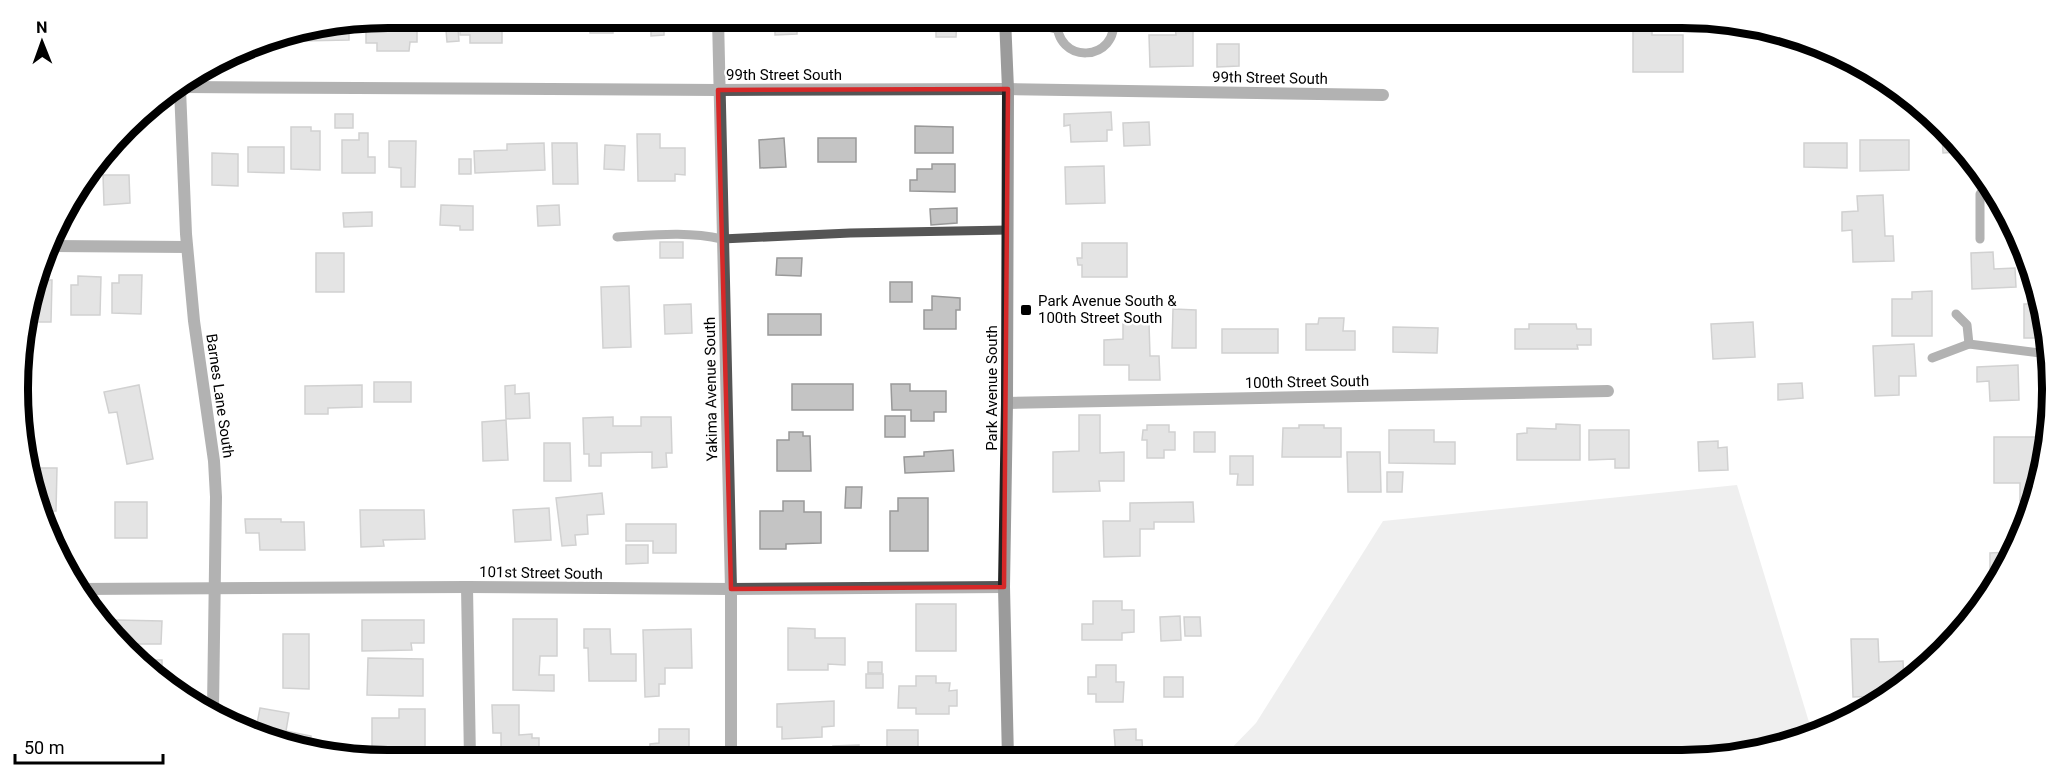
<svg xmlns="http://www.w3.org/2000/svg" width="2070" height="778" font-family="Roboto,sans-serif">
	<rect width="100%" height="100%" fill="#fff"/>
	<!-- green -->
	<polygon fill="#dcdcdc" points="1737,485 1812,732 1730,757 1222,758 1256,723 1383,521"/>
	<!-- building -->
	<g fill="#c4c4c4" stroke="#999" stroke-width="1.5">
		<polygon points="389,18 400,18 400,21 417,21 417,42 410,42 409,51 377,51 377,43 366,43 366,22"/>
		<polygon points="445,18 457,18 459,41 447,42"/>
		<polygon points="460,18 502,18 502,43 470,43 470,35 460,35"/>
		<polygon points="590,18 626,18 626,20 613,20 613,33 590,33"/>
		<polygon points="651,18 674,18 675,30 664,30 664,35 651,36"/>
		<polygon points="775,18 807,18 807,30 797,30 797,34 775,35"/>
		<rect x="839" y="18" width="51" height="10"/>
		<polygon points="936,18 957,18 956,37 936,37"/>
		<polygon points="349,25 349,40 299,41 299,33"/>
		<polygon points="1175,26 1193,26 1193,66 1150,67 1149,35 1176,35"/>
		<polygon points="1633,28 1652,28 1652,35 1683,35 1683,72 1633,72"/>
		<polygon points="280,36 280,47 254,48 254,46 269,38"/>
		<polygon points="1217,44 1239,44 1239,66 1217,67"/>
		<polygon points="1111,112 1112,130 1107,130 1107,141 1071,142 1070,125 1064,126 1064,114"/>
		<rect x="335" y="114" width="18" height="14"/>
		<polygon points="1149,122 1150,145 1124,146 1123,123"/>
		<polygon points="915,126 953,127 953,153 915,153"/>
		<polygon points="291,127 311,127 311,131 320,131 320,170 291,169"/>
		<polygon points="359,133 368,133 368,157 375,157 375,173 342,173 342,140 359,140"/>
		<polygon points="637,134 660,134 660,148 685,148 685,175 675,174 675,181 638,181"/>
		<polygon points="1942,135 1957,152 1943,153"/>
		<polygon points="784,138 786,167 760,168 759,140"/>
		<rect x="818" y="138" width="38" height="24"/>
		<polygon points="1860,140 1909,140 1909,170 1860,171"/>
		<polygon points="389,141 416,141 415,187 401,187 401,168 389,167"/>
		<polygon points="544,143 545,170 475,173 474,151 507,150 507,144"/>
		<polygon points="552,143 577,143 578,184 553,184"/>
		<polygon points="1804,143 1847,143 1847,168 1804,167"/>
		<polygon points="605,145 625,146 624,170 604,169"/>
		<polygon points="248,147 284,147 284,173 248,172"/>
		<polygon points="212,153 238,154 238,186 212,185"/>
		<rect x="459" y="159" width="12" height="15"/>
		<polygon points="932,164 955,164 955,192 910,191 910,180 917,180 917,169 932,169"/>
		<polygon points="1104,166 1105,203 1066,204 1065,167"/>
		<polygon points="103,175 129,175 130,203 104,205"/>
		<polygon points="1883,195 1885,236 1893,236 1894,261 1853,262 1852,230 1842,231 1842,212 1858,211 1857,196"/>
		<polygon points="441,205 473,206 473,230 460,230 460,226 440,225"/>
		<polygon points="559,205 560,225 538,226 537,206"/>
		<polygon points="957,208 957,223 931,225 930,209"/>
		<polygon points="372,212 372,226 344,227 343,213"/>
		<rect x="660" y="242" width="23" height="16"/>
		<polygon points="1082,243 1127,243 1127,277 1082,277 1082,265 1078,265 1077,258 1082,258"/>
		<polygon points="1993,252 1994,269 2015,268 2016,287 1972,289 1971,253"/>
		<rect x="316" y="253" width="28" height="39"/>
		<polygon points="777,258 802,258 801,276 776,275"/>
		<polygon points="119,275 142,275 141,314 112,313 112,283 119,283"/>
		<polygon points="78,276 101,277 100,315 71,315 71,285 78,285"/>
		<polygon points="42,280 52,280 51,322 27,322"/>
		<rect x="890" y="282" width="22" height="20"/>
		<polygon points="629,286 631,347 603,348 601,287"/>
		<polygon points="1932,291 1932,336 1892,336 1892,299 1912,299 1912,292"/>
		<polygon points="932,296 960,298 960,310 956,310 956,329 924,329 924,310 932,310"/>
		<polygon points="691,304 692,333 665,334 664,305"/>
		<polygon points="2024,304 2036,304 2048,338 2024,338"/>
		<polygon points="1173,309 1196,310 1196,348 1172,348"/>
		<rect x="768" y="314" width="53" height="21"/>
		<polygon points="1319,318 1344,318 1343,331 1355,331 1355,350 1306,350 1306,324 1318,324"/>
		<polygon points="1753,322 1755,357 1713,359 1711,324"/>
		<polygon points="1149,323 1150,356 1159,356 1160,380 1129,380 1129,365 1104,365 1104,340 1123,339 1123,324"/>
		<polygon points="1529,324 1576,324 1577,329 1591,329 1591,345 1577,345 1578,349 1515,349 1515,329 1529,329"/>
		<polygon points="1393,327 1438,328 1437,353 1393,352"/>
		<rect x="1222" y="329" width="56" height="24"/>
		<polygon points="1914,344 1916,376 1899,376 1899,395 1875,396 1873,346"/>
		<polygon points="2018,365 2019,400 1990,401 1989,381 1977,382 1977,367"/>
		<rect x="374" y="382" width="37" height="20"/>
		<polygon points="1802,383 1803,398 1778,400 1778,384"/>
		<rect x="792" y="384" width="61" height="26"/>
		<polygon points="891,384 910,384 910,391 946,391 946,412 934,412 934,421 911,421 911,410 892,410"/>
		<polygon points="139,385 153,459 127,464 117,412 109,413 104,392"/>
		<polygon points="362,385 362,407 328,408 328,414 305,414 305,386"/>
		<polygon points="515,385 515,394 529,393 530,418 506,419 505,386"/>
		<polygon points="1079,415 1100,415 1100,453 1124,452 1124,481 1099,481 1100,491 1053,492 1053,452 1079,451"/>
		<rect x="885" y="416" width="20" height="21"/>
		<polygon points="613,417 613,426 641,426 641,417 671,417 672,453 666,453 667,467 652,468 652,452 601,453 601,466 589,466 589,454 584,454 583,418"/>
		<polygon points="506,420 508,460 483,461 482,422"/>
		<polygon points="1556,424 1580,425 1580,460 1517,460 1517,434 1527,433 1527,428 1556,429"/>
		<polygon points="1147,425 1169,425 1169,432 1175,432 1175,450 1164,450 1164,458 1147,458 1147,440 1142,440 1143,430 1147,430"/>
		<polygon points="1299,425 1324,425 1324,428 1341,428 1341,457 1282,457 1283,428 1299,428"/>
		<polygon points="1389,430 1434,430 1434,442 1455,442 1455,464 1389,463"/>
		<polygon points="1589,430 1629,430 1629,468 1615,468 1615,459 1589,460"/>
		<polygon points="789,432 803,432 803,436 810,436 811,471 777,471 777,440 789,440"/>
		<rect x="1194" y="432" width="21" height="20"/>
		<polygon points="1994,437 2042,437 2041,455 2039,455 2039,485 2033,501 2020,501 2020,483 1994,483"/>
		<polygon points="1718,441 1718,448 1727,447 1728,470 1699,471 1698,442"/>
		<polygon points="544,443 570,443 571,481 544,481"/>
		<polygon points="953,450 954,471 905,473 904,457 924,456 924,452"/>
		<polygon points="1347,452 1380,452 1381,492 1348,492"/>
		<polygon points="1230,456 1253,456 1253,485 1237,485 1238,474 1230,474"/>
		<polygon points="28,468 57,468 56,511 46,511"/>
		<polygon points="1387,472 1403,472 1402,492 1387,492"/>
		<polygon points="846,487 862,487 861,508 845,508"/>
		<polygon points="602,493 604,514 587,515 588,534 575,535 576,545 562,546 556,498"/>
		<polygon points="898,498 928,498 928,551 890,551 890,511 898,511"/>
		<polygon points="783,501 804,501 804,512 821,512 821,543 786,544 786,549 760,549 760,511 783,511"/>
		<rect x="115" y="502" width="32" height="36"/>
		<polygon points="1193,502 1194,522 1154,522 1154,529 1140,529 1140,556 1104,557 1103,521 1130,521 1130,503"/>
		<polygon points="549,508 551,540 515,542 513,510"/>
		<polygon points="360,510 424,510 425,539 383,540 384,546 361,547"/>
		<polygon points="245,519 281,519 281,522 304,522 305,550 260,550 259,533 246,533"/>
		<polygon points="626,524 676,524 676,553 653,553 653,541 626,541"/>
		<polygon points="626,545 648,545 648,563 626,564"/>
		<polygon points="2011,552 2002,576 1990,576 1990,553"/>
		<polygon points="1093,601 1122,601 1122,610 1134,610 1134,632 1122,633 1122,640 1082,640 1082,624 1093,624"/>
		<rect x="916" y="604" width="40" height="47"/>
		<polygon points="1180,616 1181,640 1161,641 1160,617"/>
		<polygon points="1184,617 1200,617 1201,636 1185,636"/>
		<polygon points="513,619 557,619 557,656 540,656 539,675 554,675 554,691 513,690"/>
		<polygon points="116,620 162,621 161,644 126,644 116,633"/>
		<polygon points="362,620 424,620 424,643 411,643 412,650 362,651"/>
		<polygon points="788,628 815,629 815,638 845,638 845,665 828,664 828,670 788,670"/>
		<polygon points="584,629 610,629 611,654 636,654 636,681 589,681 588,648 584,648"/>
		<polygon points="691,629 692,668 665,668 665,684 659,684 659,696 645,697 643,630"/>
		<polygon points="283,634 309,634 309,689 283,688"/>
		<polygon points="1851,639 1878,639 1879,662 1903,661 1904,682 1883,696 1853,697"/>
		<polygon points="368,658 423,659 423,696 367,695"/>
		<polygon points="141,660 162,660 162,682"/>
		<rect x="868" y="662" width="14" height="11"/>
		<polygon points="1096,665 1116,665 1116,682 1124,682 1123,702 1096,702 1096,694 1088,694 1088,677 1096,677"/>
		<rect x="866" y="674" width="17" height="14"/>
		<polygon points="916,676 936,676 936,683 950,683 949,691 957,690 957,706 949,706 949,714 916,714 916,708 898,708 899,686 916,686"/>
		<rect x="1164" y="677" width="19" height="20"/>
		<polygon points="834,701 834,726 822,727 822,737 782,739 782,727 777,727 777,704"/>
		<polygon points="492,705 519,705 519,735 532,734 532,738 539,738 539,750 532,750 532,753 501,753 501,733 493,733"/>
		<polygon points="260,708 289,713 286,731 311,736 310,746 303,745 302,748 293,747 256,729"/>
		<polygon points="399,709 425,709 425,749 405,749 405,760 361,756 361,748 372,748 372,718 399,718"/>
		<polygon points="659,729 689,729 689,759 650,759 650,744 659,743"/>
		<polygon points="1136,729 1136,740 1142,740 1143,757 1116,758 1114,730"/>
		<rect x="887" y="730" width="31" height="29"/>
		<polygon points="859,745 859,759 834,759 833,746"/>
	</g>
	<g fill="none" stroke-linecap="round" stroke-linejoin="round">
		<!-- service -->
		<g stroke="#555" stroke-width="9">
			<path d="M1057 18C1054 67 1120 62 1113 18"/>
			<polyline points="1005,23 1036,24 1057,29"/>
			<path d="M617 237C653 235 687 231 722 239L850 233 1008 230"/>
			<polyline points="1980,239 1980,194 1987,186"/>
			<polyline points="1956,314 1967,325 1969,344 2048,354"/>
			<polyline points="1932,358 1969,344"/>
		</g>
		<!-- minor -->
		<g stroke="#555" stroke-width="12">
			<polyline points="718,18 731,589 731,759"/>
			<polyline points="185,87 718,90 1008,89 1383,95"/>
			<polyline points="180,89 186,234 194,321 214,461 216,497 213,708"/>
			<polyline points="53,246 187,247"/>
			<polyline points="1007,403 1608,391"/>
			<polyline points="467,587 470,760"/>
			<polyline points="78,589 467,587 731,589 1004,587"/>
		</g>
		<!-- secondary -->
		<polyline stroke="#222" stroke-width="12" points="1005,18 1008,89 1007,403 1004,587 1008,759"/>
	</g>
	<!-- marked area -->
	<path d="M0 0H2070V778H0ZM1008 89 1004 587 731 589 718 90Z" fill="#fff" fill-opacity=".55" fill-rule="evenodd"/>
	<path fill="none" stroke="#d62828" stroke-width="4.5" stroke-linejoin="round" d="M1008 89 1004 587 731 589 718 90Z"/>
	<!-- markers -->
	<rect fill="#000" stroke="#fff" stroke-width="2" x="1020" y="304" width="12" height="12" rx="3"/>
	<g text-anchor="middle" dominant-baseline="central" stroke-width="5" stroke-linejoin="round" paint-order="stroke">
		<!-- street labels -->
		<g font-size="15" fill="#000" stroke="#fff">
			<text x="784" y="75">99th Street South</text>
			<text transform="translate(1270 78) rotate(1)">99th Street South</text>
			<text transform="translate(1307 382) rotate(-1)">100th Street South</text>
			<text transform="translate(992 388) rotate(-90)">Park Avenue South</text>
			<text transform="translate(711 389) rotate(-91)">Yakima Avenue South</text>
			<text transform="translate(220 396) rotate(82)">Barnes Lane South</text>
			<text transform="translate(541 573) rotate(1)">101st Street South</text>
		</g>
		<!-- poi labels -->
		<g font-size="15" fill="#000" stroke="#fff" text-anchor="start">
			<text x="1038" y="301">Park Avenue South &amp;<tspan x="1038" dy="17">100th Street South</tspan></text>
		</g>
	</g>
	<!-- crop -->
	<path d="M0 0H2070V778H0ZM388 28H1682A360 360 0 0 1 2042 388V390A360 360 0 0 1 1682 750H388A360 360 0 0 1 28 390V388A360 360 0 0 1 388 28Z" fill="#fff" fill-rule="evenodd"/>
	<path fill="none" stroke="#000" stroke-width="8" d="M388 28H1682A360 360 0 0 1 2042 388V390A360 360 0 0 1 1682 750H388A360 360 0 0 1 28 390V388A360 360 0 0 1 388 28Z"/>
	<!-- north arrow -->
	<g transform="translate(42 42) rotate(359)" stroke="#ffffff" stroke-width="4.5" paint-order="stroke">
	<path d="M0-4.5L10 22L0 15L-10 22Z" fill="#000000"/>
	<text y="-9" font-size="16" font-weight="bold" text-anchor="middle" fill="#000000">N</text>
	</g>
	<!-- scale -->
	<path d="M15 754v9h148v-9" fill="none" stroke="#000000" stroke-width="3"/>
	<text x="24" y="754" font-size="18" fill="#000000" stroke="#ffffff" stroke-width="4.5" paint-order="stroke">50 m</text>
</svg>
